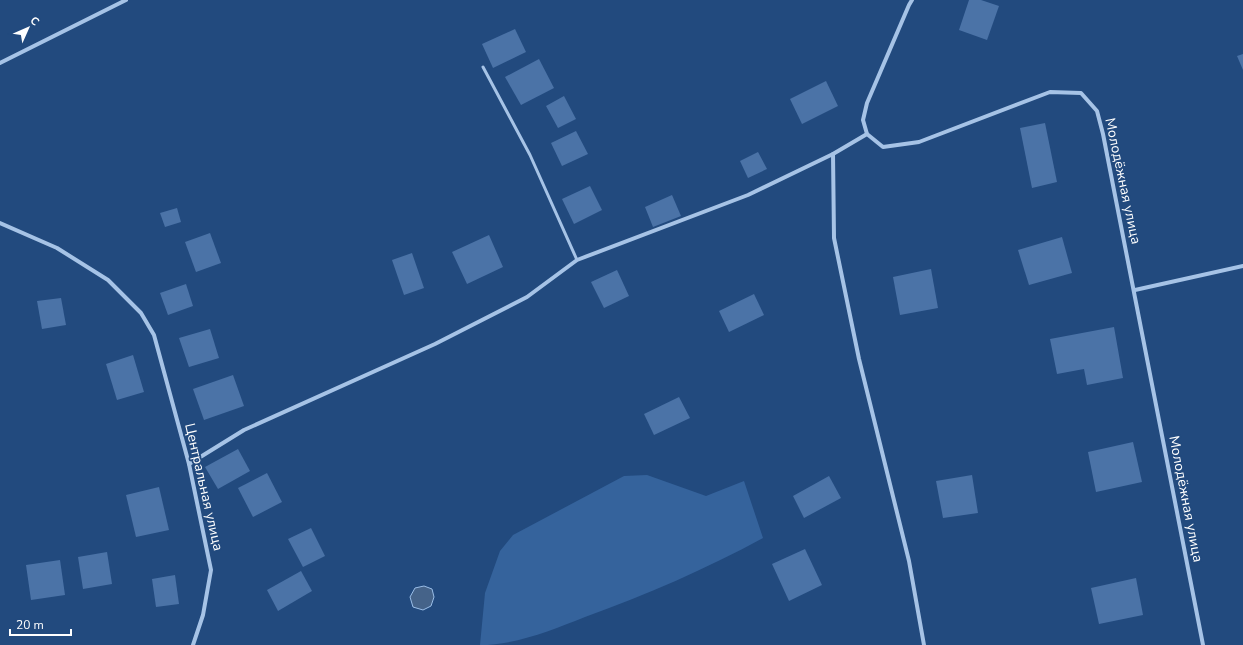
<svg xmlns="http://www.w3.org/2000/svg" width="1243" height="645" font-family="'Nunito Sans',sans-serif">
	<rect width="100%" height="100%" fill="#224a7e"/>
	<!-- green -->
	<path fill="#35639c" d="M647 475 706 496 744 481 763 538C706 569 646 595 585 617 552 630 516 645 480 645L485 593 500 551 513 535 624 476Z"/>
	<!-- water -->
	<polygon fill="#456389" stroke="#9abee8" points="424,586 432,589 434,597 431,606 423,610 413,607 410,597 415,588"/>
	<!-- building -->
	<g fill="#4b73a7">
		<polygon points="969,0 981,0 999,6 987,40 959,30"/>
		<polygon points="515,29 526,52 493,68 482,44"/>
		<polygon points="1243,54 1243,70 1237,56"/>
		<polygon points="539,59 554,88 521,105 505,77"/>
		<polygon points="826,81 838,106 802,124 790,99"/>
		<polygon points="564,96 576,119 558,128 546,106"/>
		<polygon points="1045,123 1057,182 1032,188 1020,128"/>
		<polygon points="576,131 588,154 562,166 551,143"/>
		<polygon points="758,152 767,169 748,178 740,161"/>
		<polygon points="590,186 602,210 574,224 562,199"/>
		<polygon points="672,195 681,216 653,227 645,207"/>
		<polygon points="177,208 181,222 165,227 160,213"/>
		<polygon points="210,233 221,263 196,272 185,242"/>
		<polygon points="489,235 503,267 467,284 452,252"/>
		<polygon points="1062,237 1072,273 1029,285 1018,250"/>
		<polygon points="412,253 424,288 404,295 392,260"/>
		<polygon points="931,269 938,308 900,315 893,277"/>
		<polygon points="617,270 629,296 604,308 591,282"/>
		<polygon points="186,284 193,306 168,315 160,293"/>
		<polygon points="754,294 764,315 729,332 719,311"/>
		<polygon points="61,298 66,325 42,329 37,301"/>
		<polygon points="1114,327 1123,378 1087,385 1084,369 1057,374 1050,339"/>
		<polygon points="210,329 219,358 189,367 179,338"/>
		<polygon points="133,355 144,392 117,400 106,364"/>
		<polygon points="233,375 244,406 204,420 193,389"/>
		<polygon points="679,397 690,418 654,435 644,414"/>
		<polygon points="1133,442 1142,482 1096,492 1088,452"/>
		<polygon points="238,449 250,471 218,489 205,467"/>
		<polygon points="267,473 282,502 253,517 238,488"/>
		<polygon points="972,475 978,513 943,518 936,481"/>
		<polygon points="829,476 841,498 804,518 793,496"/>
		<polygon points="159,487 169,530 136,537 126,495"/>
		<polygon points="311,528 325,556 303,567 288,539"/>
		<polygon points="805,549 822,585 789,601 772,564"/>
		<polygon points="107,552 112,584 83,589 78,557"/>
		<polygon points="60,560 65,595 31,600 26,565"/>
		<polygon points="301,571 312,591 278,611 267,590"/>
		<polygon points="175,575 179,604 156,607 152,579"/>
		<polygon points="1136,578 1143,615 1099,624 1091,588"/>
	</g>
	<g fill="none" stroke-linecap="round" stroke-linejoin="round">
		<!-- service -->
		<polyline stroke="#a6c3e6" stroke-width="3" points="483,67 530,155 577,260"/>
		<!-- minor -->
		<g stroke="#a6c3e6" stroke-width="4">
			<polyline points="912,0 909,5 867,103 863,120 867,134 883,147 919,142 1050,92 1081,93 1097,111 1103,134 1203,645"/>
			<polyline points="0,63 126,0"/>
			<polyline points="833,154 834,238 859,359 909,561 924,645"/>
			<polyline points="0,223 57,248 108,280 141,313 154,335 189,464 211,570 203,615 193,645"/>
			<polyline points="1135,290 1243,266"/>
			<polyline points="189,464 244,430 435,344 527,297 577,260 748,195 833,154 867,134"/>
		</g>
	</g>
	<g text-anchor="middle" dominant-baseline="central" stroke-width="3.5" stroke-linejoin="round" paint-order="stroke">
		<!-- street labels -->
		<g font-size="14" fill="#fff" stroke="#224a7e">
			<text transform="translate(1123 181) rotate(78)">Молодёжная улица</text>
			<text transform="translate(204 487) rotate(77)">Центральная улица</text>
			<text transform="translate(1186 499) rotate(79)">Молодёжная улица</text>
		</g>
	</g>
	<!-- north arrow -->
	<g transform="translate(28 28) rotate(45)" stroke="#224a7e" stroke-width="3" paint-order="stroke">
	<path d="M0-3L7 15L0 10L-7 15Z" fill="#ffffff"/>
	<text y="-6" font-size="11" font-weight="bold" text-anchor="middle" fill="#ffffff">С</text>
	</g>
	<!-- scale -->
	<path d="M10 629v6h61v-6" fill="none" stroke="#ffffff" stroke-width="2"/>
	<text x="16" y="629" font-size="12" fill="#ffffff" stroke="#224a7e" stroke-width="3" paint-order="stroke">20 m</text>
</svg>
